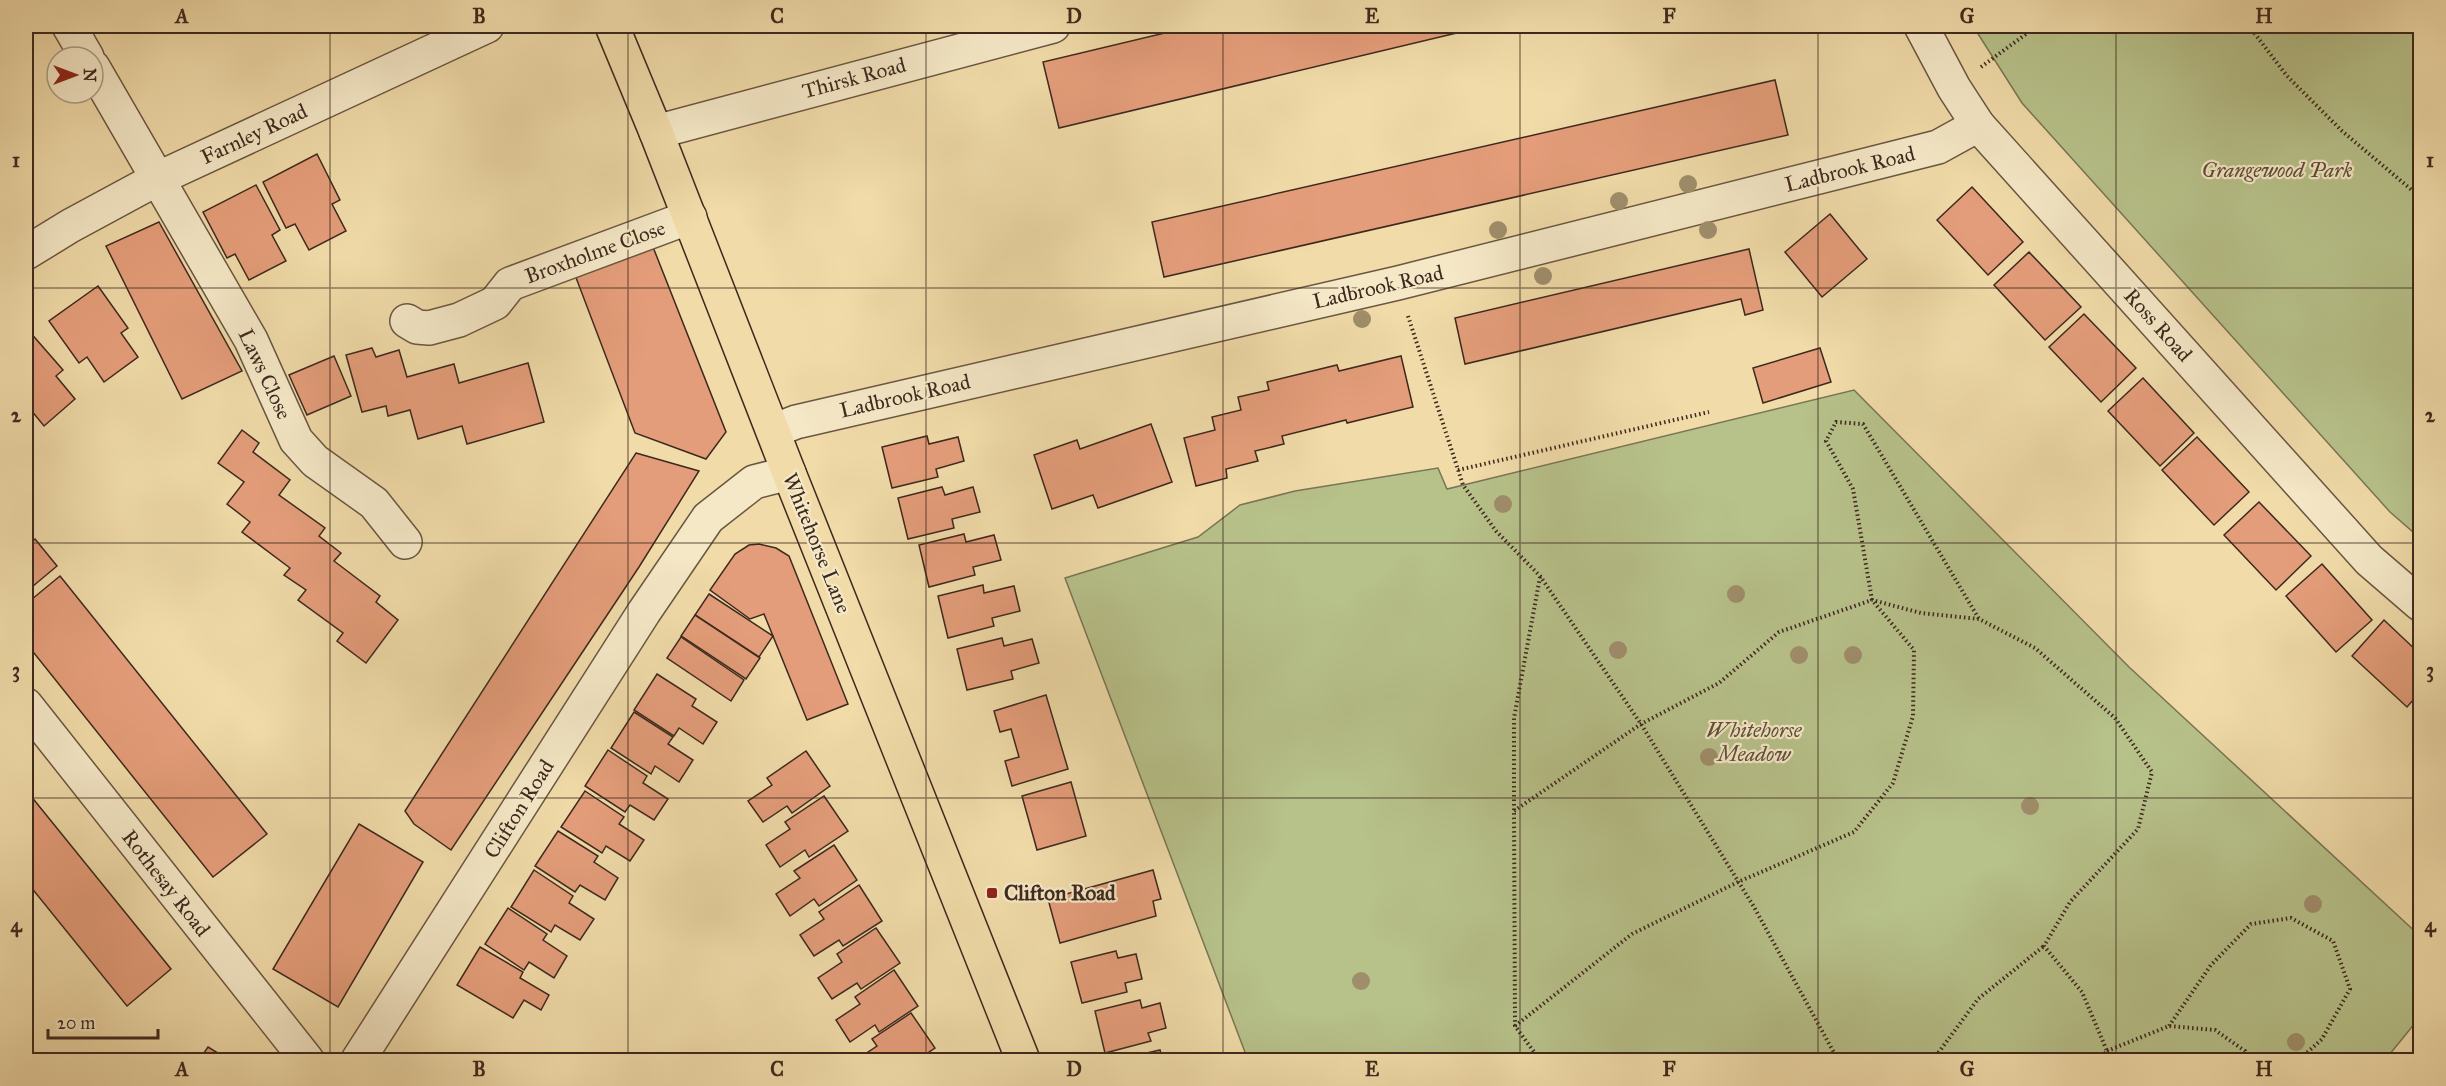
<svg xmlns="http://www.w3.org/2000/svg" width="2446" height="1086" font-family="'IM FELL Great Primer',serif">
	<rect width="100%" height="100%" fill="#f0dba9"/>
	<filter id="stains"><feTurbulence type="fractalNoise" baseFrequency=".00333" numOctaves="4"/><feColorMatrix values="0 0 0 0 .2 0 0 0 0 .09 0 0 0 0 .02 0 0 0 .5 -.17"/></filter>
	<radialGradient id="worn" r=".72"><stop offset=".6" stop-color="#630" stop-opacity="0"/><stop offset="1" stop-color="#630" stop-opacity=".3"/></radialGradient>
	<!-- green -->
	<g fill="#b7c18a" stroke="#7a7554" stroke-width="1.5">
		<polygon points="1973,26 2420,26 2420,538 2390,512 2022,103"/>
		<polygon points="1854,390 2129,667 2420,936 2420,1017 2385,1060 1248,1060 1065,578 1198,537 1240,505 1295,491 1438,468 1447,489"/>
	</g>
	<!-- building -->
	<g fill="#e49d7a" stroke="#3e291e" stroke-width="1.5">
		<polygon points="1194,26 1486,26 1059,128 1043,62"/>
		<polygon points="1775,80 1788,135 1164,277 1152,222"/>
		<polygon points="317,154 340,200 332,204 346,231 309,250 295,224 286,228 263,182"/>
		<polygon points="256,185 280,230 272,235 286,261 249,280 235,254 227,258 203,212"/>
		<polygon points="1972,187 2023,242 1988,275 1937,220"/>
		<polygon points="1830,214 1867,259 1822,297 1785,252"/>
		<polygon points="159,222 242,371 182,399 106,246"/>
		<polygon points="653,247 726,432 706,459 635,433 575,275"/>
		<polygon points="1749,249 1763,310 1745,315 1741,299 1465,364 1455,318"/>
		<polygon points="2029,252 2081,307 2045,340 1994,285"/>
		<polygon points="98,286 128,328 121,333 138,357 104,382 87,357 79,363 49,321"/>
		<polygon points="2084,314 2136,368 2101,402 2049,347"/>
		<polygon points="29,331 63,370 56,376 75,399 44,426 26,404 26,334"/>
		<polygon points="372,348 376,357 399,350 407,377 454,364 459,383 528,363 544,422 467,444 462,426 418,439 410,410 388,416 386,406 362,412 346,355"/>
		<polygon points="1820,348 1831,382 1763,403 1753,368"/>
		<polygon points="334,356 351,396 307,415 289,375"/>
		<polygon points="1401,356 1413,407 1347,423 1346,420 1282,436 1284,444 1255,451 1258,461 1226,469 1227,478 1196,486 1184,438 1215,430 1212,417 1241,410 1238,397 1269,390 1267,382 1337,365 1339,371"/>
		<polygon points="2143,378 2194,433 2160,466 2108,411"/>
		<polygon points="1151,424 1172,482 1098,508 1093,495 1052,509 1034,455 1077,440 1080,449"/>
		<polygon points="242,430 259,443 253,452 290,480 279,495 325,528 319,536 341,553 334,561 380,596 376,602 398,620 366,663 337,641 343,633 298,600 306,590 284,575 290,568 242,532 250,522 227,504 244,482 218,463"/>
		<polygon points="927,436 929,444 958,437 964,461 936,469 938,477 892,488 882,447"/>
		<polygon points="2197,437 2249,492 2214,525 2162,470"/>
		<polygon points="636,453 699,471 639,567 451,850 414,824 405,811"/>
		<polygon points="942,487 945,495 973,487 980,512 952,519 954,528 908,539 898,498"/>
		<polygon points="2259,502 2311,556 2276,590 2224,535"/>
		<polygon points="964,534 966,542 994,535 1001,560 973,567 975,575 929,587 919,545"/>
		<polygon points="35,539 57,566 26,592 26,547"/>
		<polygon points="759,544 776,548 789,556 848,704 807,720 764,614 750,619 710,590 735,554 749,545"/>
		<polygon points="2322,564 2372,620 2336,652 2286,596"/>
		<polygon points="60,576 267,834 213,877 26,643 26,604"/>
		<polygon points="983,585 984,593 1014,586 1020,611 992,618 994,626 948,638 938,596"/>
		<polygon points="709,594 773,636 759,657 695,615"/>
		<polygon points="695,615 760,658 746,679 681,636"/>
		<polygon points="2384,620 2420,654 2420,692 2407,707 2352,656"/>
		<polygon points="681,637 744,680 731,701 667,658"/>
		<polygon points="1002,638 1004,646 1032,639 1039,663 1011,671 1013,679 967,690 957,649"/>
		<polygon points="657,674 696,699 692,706 717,722 703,744 679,728 674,736 634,710"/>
		<polygon points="1046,695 1068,769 1012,786 1005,761 1019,757 1011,729 1000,732 994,711"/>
		<polygon points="634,712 673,737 668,744 693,760 679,782 655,766 651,774 611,748"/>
		<polygon points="608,750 647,776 643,783 668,799 654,820 630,805 625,812 585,786"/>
		<polygon points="806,751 830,786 792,813 787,806 763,822 748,801 772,785 767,778"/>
		<polygon points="1071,782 1086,836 1037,850 1022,796"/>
		<polygon points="26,790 171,969 127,1006 26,881"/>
		<polygon points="585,791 624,817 619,824 644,840 630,861 606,846 602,853 561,827"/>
		<polygon points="824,796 848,831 809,857 805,850 780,867 766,845 790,829 785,822"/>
		<polygon points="359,824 423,862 338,1007 273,969"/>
		<polygon points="558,831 598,856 594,862 618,878 605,900 580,885 575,892 535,866"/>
		<polygon points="834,845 857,880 819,906 814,899 790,916 776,894 800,878 794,871"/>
		<polygon points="534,870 573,896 569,903 594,919 580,940 555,925 551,932 511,907"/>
		<polygon points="1153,870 1161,899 1153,901 1156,916 1060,943 1048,899"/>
		<polygon points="859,885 882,921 843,946 839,940 814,956 800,935 824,919 819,912"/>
		<polygon points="508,908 547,934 543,940 567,956 554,978 529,962 524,970 485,944"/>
		<polygon points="876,928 900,963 861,989 857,983 832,999 818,978 842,962 837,954"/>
		<polygon points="480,947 523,972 520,978 549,995 541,1010 524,1000 513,1018 457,985"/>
		<polygon points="1116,951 1118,958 1136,954 1142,979 1125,983 1127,992 1082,1003 1071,962"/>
		<polygon points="894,970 918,1006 879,1032 875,1025 850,1042 836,1020 860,1004 855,997"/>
		<polygon points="1140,1000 1142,1008 1160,1003 1166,1028 1148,1033 1151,1041 1105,1053 1095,1011"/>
		<polygon points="911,1013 935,1048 917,1060 856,1060 877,1046 872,1039"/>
		<polygon points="208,1047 229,1060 199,1060"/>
		<polygon points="1160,1050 1162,1057 1180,1053 1182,1060 1117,1060"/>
	</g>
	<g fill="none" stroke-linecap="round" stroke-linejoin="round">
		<!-- minor casing -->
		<g stroke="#6a5641" stroke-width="36">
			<g id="minor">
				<polyline points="69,26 87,57"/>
				<polyline points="1921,26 1954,88 1978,125 2369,560 2420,604"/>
				<polyline points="93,67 251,340 296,440 315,461 374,503 405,542"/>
				<polyline points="656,132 1053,26"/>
				<polyline points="26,253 70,226 157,179 487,26"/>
				<polyline points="407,321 417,327 429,328 459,320 495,303 510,284 690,217"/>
				<polyline points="773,431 796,422 1398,283 1938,147 1978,125"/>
				<polyline points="26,705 307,1060"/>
				<polyline points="358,1060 644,612 708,518 754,482 789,473"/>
			</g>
		</g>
		<!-- major casing -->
		<g stroke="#3e291e" stroke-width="36">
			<polyline id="major" points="612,26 656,132 789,473 1023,1060"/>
		</g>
		<!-- path -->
		<g stroke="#3e291e" stroke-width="4" stroke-dasharray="1.5 3" stroke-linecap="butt">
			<polyline points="2249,26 2287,76 2342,131 2420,197"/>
			<polyline points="1981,67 2037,26"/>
			<polyline points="1408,316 1463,485 1496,531 1540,576 1641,724 1754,907 1838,1060"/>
			<polyline points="1458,470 1709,412"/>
			<polyline points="1540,577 1514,718 1514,811 1515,1026 1540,1060"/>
			<polyline points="1514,811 1641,724 1719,683 1779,632 1872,600 1921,613 1979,619 2035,648 2115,718 2152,772 2138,829 2070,902 2044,946 2082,992 2107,1051 2099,1060"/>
			<polyline points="1515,1026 1632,934 1738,882 1854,832 1893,783 1913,716 1914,650 1872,600 1853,489 1826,441 1836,422 1863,424 1979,619"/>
			<polyline points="2169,1026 2211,965 2251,924 2291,918 2333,941 2350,989 2322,1039 2299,1060"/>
			<polyline points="2107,1051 2169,1026 2215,1030 2245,1051 2248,1060"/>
			<polyline points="2107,1051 2121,1060"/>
			<polyline points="1933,1060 1978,999 2044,946"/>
		</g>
		<!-- minor -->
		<use href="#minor" stroke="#f5e8c7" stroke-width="33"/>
		<!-- major -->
		<use href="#major" stroke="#f0dba9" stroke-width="33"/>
	</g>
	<!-- trees -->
	<g fill="#9f8e6b">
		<circle cx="1688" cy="184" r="9"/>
		<circle cx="1619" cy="201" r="9"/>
		<circle cx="1498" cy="230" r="9"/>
		<circle cx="1708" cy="230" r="9"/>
		<circle cx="1543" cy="276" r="9"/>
		<circle cx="1362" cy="319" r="9"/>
		<circle cx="1503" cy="504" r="9"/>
		<circle cx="1736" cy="594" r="9"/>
		<circle cx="1618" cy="650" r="9"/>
		<circle cx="1799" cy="655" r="9"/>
		<circle cx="1853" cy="655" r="9"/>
		<circle cx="1709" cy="757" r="9"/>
		<circle cx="2030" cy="806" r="9"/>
		<circle cx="2313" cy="904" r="9"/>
		<circle cx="1361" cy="981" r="9"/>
		<circle cx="2296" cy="1042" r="9"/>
	</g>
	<!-- grid -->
	<path fill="none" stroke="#3e291e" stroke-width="1.5" stroke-opacity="0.55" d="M330 26V1060M628 26V1060M926 26V1060M1223 26V1060M1520 26V1060M1818 26V1060M2116 26V1060M26 288H2420M26 543H2420M26 798H2420"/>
	<!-- markers -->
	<rect fill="#8f2418" stroke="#f5e8c7" stroke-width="2" x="986" y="887" width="12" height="12" rx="3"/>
	<g text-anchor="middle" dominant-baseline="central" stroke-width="4.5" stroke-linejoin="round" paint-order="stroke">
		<!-- street labels -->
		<g font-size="21" fill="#3e291e" stroke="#f5e8c7">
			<text transform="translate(854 78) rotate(-15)">Thirsk Road</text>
			<text transform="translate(254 134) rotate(-25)">Farnley Road</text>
			<text transform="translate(1850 169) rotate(-14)">Ladbrook Road</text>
			<text transform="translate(595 252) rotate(-20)">Broxholme Close</text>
			<text transform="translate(1378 287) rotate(-13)">Ladbrook Road</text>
			<text transform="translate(2158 325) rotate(48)">Ross Road</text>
			<text transform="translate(265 374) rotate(65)">Laws Close</text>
			<text transform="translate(905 396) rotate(-13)">Ladbrook Road</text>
			<text transform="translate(817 543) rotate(68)">Whitehorse Lane</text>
			<text transform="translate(519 809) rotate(-58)">Clifton Road</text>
			<text transform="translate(166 883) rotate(52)">Rothesay Road</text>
		</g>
		<!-- park labels -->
		<g font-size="21" font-style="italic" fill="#5c4f39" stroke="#f5e8c7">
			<text x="2277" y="170">Grangewood Park</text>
			<text x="1754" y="730">Whitehorse<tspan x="1754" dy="24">Meadow</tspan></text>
		</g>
		<!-- poi labels -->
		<g font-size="21" font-weight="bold" fill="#3e291e" stroke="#f5e8c7" text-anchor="start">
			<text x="1004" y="893">Clifton Road</text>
		</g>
	</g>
	<!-- margin -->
	<rect width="2446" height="1086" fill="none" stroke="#f0dba9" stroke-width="66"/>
	<!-- north arrow -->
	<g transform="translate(75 75) rotate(90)"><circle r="28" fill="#f5e8c7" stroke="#ac9c83" stroke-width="1.5"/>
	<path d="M0-4.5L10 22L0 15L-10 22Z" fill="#8f2418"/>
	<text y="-9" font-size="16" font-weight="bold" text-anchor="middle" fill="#3e291e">N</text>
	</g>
	<!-- scale -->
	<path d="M48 1029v9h110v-9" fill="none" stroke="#3e291e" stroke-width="3"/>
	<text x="57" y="1029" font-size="18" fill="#3e291e" stroke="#f5e8c7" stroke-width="4.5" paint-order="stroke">20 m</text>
	<rect x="33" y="33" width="2380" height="1020" fill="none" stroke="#3e291e" stroke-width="2"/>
	<g font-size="20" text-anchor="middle" font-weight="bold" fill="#3e291e">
		<text x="182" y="23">A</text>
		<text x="479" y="23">B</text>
		<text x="777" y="23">C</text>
		<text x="1074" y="23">D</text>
		<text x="1372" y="23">E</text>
		<text x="1669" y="23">F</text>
		<text x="1967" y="23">G</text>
		<text x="2264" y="23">H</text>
		<text x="16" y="167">1</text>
		<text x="2430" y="167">1</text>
		<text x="16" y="422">2</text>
		<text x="2430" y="422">2</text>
		<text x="16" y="677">3</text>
		<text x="2430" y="677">3</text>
		<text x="16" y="932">4</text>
		<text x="2430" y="932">4</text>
		<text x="182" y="1076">A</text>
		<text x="479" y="1076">B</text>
		<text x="777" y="1076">C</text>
		<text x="1074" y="1076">D</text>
		<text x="1372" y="1076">E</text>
		<text x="1669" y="1076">F</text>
		<text x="1967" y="1076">G</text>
		<text x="2264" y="1076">H</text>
	</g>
	<rect width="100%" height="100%" filter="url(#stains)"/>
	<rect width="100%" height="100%" fill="url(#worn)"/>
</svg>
